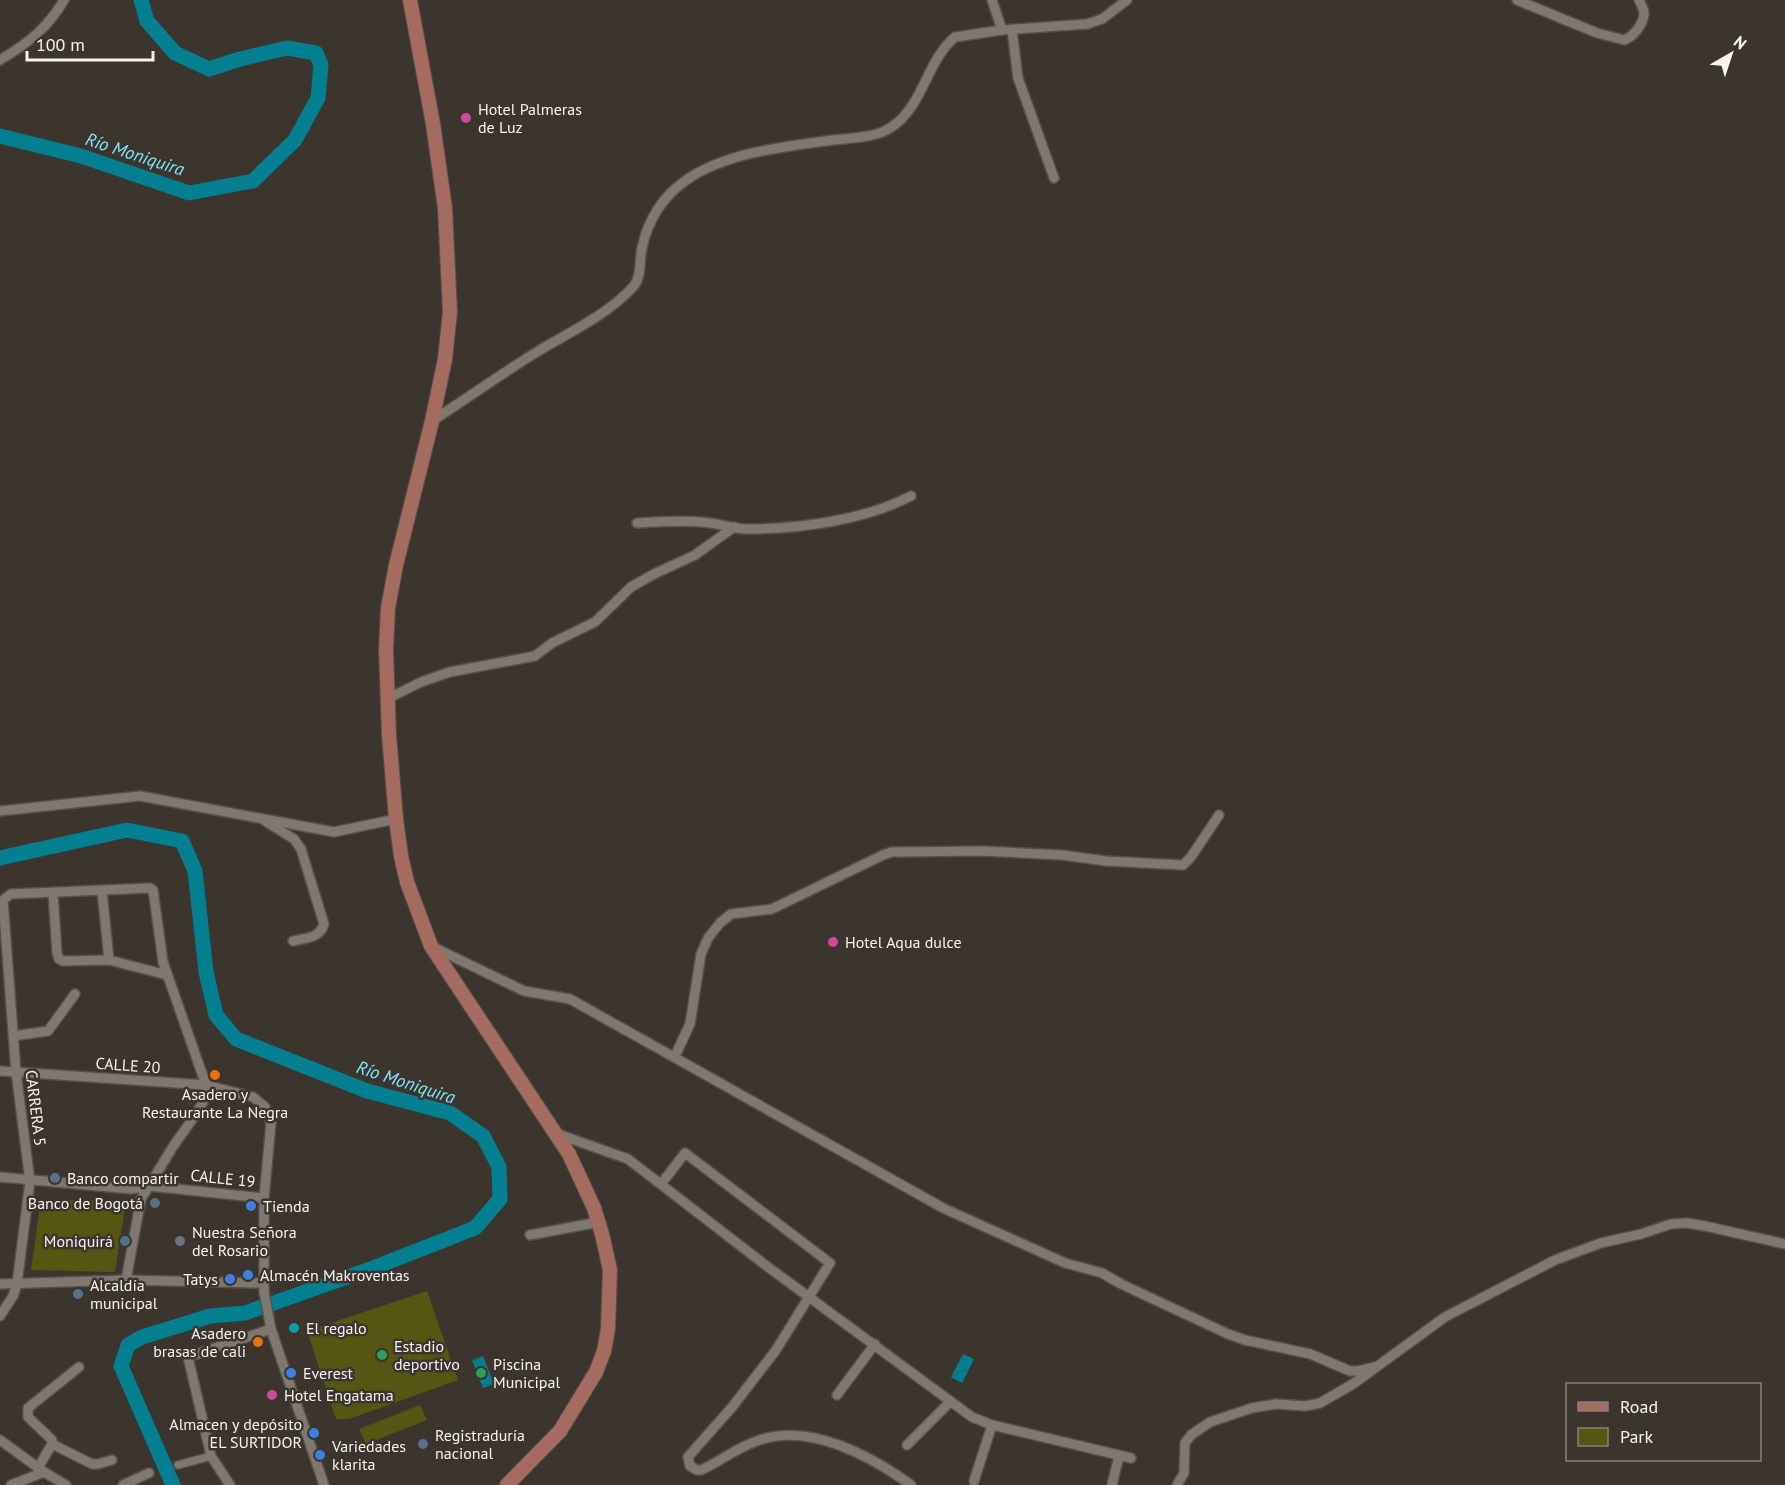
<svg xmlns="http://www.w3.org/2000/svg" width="1785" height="1485" font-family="'PT Sans',sans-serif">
	<defs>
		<pattern id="water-waves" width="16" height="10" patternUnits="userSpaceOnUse" patternTransform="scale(1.5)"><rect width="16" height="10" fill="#027f90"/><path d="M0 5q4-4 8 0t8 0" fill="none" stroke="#226770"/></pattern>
	</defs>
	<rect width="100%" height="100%" fill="#3b352e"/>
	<!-- green -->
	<g fill="#545611">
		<polygon points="41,1199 126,1201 115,1272 31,1270"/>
		<polygon points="427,1291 458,1380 349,1419 336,1419 307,1331"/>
		<polygon points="420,1405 427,1420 366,1444 359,1429"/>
	</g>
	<!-- water -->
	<g fill="url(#water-waves)">
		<polygon points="963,1354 974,1359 962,1383 951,1377"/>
		<polygon points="483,1356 494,1384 483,1388 472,1360"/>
	</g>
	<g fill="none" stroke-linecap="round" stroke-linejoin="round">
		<!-- river -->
		<g stroke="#027f90" stroke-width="15">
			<polyline points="0,136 81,156 189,193 253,181 295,140 318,98 321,65 316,53 287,48 240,59 209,69 175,53 147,21 141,0"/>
			<polyline points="0,858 127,830 182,841 195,871 206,972 216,1015 236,1039 367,1091 450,1113 483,1136 499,1167 500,1199 475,1228 373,1268 245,1313 210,1316 142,1337 128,1345 121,1366 173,1485"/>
		</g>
		<!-- pedestrian casing -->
		<g stroke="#55514a" stroke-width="10">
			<polyline id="pedestrian" points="178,1465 211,1456"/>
		</g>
		<!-- minor casing -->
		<g stroke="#55514a" stroke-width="12">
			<g id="minor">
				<polyline points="992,0 1002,30"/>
				<path d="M1517 0 1597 33 1624 40C1633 37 1643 25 1644 14 1644 9 1641 4 1639 0"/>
				<polyline points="1012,30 1018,78 1054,178"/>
				<path d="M0 60C28 43 47 29 64 0"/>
				<path d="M432 421C467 398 500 375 535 353 568 333 606 316 633 287 642 277 639 261 642 248 648 220 661 198 685 181 723 153 787 146 833 140 850 138 875 138 890 128 923 108 926 61 955 37L1002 30 1087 24 1102 19 1127 0"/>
				<path d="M637 523C659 522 680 520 702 522 718 523 733 529 748 529 799 529 865 520 911 496"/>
				<polyline points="387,699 421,682 450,672 535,656 552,643 595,622 631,587 654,574 695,555 734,527"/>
				<polyline points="0,811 140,796 334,832 396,819"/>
				<path d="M265 821 294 839 301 849 324 924C320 938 306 938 293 941"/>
				<polyline points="102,891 109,960"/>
				<polyline points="53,893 57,953 59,959 63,961 109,960 167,975"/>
				<polyline points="433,947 524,991 570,999 943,1208 1065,1263 1102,1273 1121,1284 1228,1334 1245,1340 1310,1354 1350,1371 1358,1371 1375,1367"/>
				<polyline points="13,1036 48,1031 75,994"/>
				<polyline points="675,1056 690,1024 701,954 708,938 720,923 731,914 772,909 883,855 892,852 983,851 1062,855 1106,861 1183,865 1191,857 1219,815"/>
				<polyline points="0,1071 206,1085 253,1097 265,1107 271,1123 264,1198 264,1292 271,1329 324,1485"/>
				<polyline points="555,1133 628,1159 764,1264 972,1417 992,1425 1131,1458"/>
				<polyline points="0,1177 131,1189 149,1186 264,1198"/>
				<path d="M661 1184 685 1153 830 1263 776 1350 733 1406 688 1457 690 1466 697 1470H701C721 1461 739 1446 760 1440 810 1423 871 1456 911 1485"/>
				<polyline points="530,1235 599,1222"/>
				<polyline points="0,1284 126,1280 257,1283 262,1282"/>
				<polyline points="0,1316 13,1296 17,1284 30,1181 16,1072 3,900 11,894 150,888 153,890 163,962 206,1085 203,1102 194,1117 174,1145 141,1199 126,1280"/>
				<polyline points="837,1395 875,1344"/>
				<polyline points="0,1440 44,1472 66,1485"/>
				<polyline points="52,1444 92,1464 98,1464 112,1460"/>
				<polyline points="907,1445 950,1402"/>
				<polyline points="38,1468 52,1444 52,1440 28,1417 28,1408 79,1367"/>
				<polyline points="974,1481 992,1425"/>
				<polyline points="11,1485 44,1472"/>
				<polyline points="123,1485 149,1473"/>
				<polyline points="230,1485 211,1456 188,1357 271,1329"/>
				<polyline points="1112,1485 1119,1456"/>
				<polyline points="1177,1485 1184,1473 1185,1443 1191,1435 1210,1422 1252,1408 1276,1404 1305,1406 1320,1403 1353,1384 1445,1317 1555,1260 1601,1243 1641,1234 1671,1224 1687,1223 1705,1226 1785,1244"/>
			</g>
		</g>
		<!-- primary casing -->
		<g stroke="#55514a" stroke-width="16">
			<polyline id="primary" points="410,0 433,124 445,208 450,312 445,359 432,421 396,565 388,608 386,649 389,735 396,819 401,856 407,882 431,946 569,1154 594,1208 602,1234 610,1270 608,1329 604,1351 596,1372 560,1431 507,1485"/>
		</g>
		<!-- pedestrian -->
		<use href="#pedestrian" stroke="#7e786f" stroke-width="7"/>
		<!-- minor -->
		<use href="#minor" stroke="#7e786f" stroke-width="9"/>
		<!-- primary -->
		<use href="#primary" stroke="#a56b60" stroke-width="14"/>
	</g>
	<!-- markers -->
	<g fill="#d1479c" stroke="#3b352e" stroke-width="2">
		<circle cx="466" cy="118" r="6"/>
		<circle cx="833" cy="942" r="6"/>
		<circle cx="272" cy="1395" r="6"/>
	</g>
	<g fill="#e8710a" stroke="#3b352e" stroke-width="2">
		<circle cx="215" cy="1075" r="6"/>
		<circle cx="258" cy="1342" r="6"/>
	</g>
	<g fill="#5c6f8a" stroke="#3b352e" stroke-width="2">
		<circle cx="55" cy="1178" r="6"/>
		<circle cx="155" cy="1203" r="6"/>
		<circle cx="125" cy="1241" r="6"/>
		<circle cx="78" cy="1294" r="6"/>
		<circle cx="423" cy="1444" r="6"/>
	</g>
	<g fill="#3f7fe0" stroke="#3b352e" stroke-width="2">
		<circle cx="251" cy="1206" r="6"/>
		<circle cx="248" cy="1275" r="6"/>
		<circle cx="230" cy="1279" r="6"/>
		<circle cx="291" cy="1373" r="6"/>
		<circle cx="314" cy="1433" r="6"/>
		<circle cx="320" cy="1455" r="6"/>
	</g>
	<circle fill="#6b7280" stroke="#3b352e" stroke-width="2" cx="180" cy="1241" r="6"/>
	<circle fill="#0f9aa8" stroke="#3b352e" stroke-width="2" cx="294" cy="1328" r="6"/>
	<g fill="#2e9e5b" stroke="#3b352e" stroke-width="2">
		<circle cx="382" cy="1355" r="6"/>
		<circle cx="481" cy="1373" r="6"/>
	</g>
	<g text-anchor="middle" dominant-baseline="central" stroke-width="5" stroke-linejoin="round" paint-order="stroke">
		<!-- poi labels -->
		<g font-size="16" fill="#f7f4ef" stroke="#3b352e" text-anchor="start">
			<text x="478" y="109">Hotel Palmeras<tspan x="478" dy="18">de Luz</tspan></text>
			<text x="845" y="942">Hotel Aqua dulce</text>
			<text x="215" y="1094" text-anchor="middle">Asadero y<tspan x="215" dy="18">Restaurante La Negra</tspan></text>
			<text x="67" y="1178">Banco compartir</text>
			<text x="143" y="1203" text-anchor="end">Banco de Bogotá</text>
			<text x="263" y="1206">Tienda</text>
			<text x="192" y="1232">Nuestra Señora<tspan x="192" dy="18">del Rosario</tspan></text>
			<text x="113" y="1241" text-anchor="end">Moniquirá</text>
			<text x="260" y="1275">Almacén Makroventas</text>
			<text x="218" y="1279" text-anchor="end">Tatys</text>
			<text x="90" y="1285">Alcaldía<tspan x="90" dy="18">municipal</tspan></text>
			<text x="306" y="1328">El regalo</text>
			<text x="246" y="1333" text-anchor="end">Asadero<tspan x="246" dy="18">brasas de cali</tspan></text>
			<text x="394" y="1346">Estadio<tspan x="394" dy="18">deportivo</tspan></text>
			<text x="493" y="1364">Piscina<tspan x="493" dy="18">Municipal</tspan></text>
			<text x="303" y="1373">Everest</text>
			<text x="284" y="1395">Hotel Engatama</text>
			<text x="302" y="1424" text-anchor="end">Almacen y depósito<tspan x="302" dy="18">EL SURTIDOR</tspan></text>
			<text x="435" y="1435">Registraduría<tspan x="435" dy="18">nacional</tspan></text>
			<text x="332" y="1446">Variedades<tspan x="332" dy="18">klarita</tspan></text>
		</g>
		<!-- street labels -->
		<g font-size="16" fill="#f7f4ef" stroke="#3b352e">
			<text transform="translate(128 1065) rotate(4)">CALLE 20</text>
			<text transform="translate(36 1108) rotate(83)">CARRERA 5</text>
			<text transform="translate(223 1178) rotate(6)">CALLE 19</text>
		</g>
		<!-- water labels -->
		<g font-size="18" font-style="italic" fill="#7ee5f9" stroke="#3b352e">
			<text transform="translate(135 154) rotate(18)">Río Moniquira</text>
			<text transform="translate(406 1082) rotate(18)">Río Moniquira</text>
		</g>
	</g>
	<!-- legend -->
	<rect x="1566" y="1383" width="195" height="78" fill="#3b352e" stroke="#86817b" stroke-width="1.5"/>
	<rect x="1578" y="1402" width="30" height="9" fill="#a56b60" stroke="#86817b" stroke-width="1.5"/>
	<text x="1620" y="1413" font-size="18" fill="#f7f4ef">Road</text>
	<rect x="1578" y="1428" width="30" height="18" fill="#545611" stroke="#86817b" stroke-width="1.5"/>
	<text x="1620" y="1443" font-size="18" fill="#f7f4ef">Park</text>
	<!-- north arrow -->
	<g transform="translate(1731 54) rotate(39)" stroke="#3b352e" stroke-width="4.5" paint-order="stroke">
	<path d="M0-4.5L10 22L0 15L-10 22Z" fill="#f7f4ef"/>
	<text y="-9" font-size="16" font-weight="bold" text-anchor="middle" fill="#f7f4ef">N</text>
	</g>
	<!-- scale -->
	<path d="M27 51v9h126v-9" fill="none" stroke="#f7f4ef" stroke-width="3"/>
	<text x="36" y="51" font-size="18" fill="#f7f4ef" stroke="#3b352e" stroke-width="4.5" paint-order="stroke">100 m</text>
</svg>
